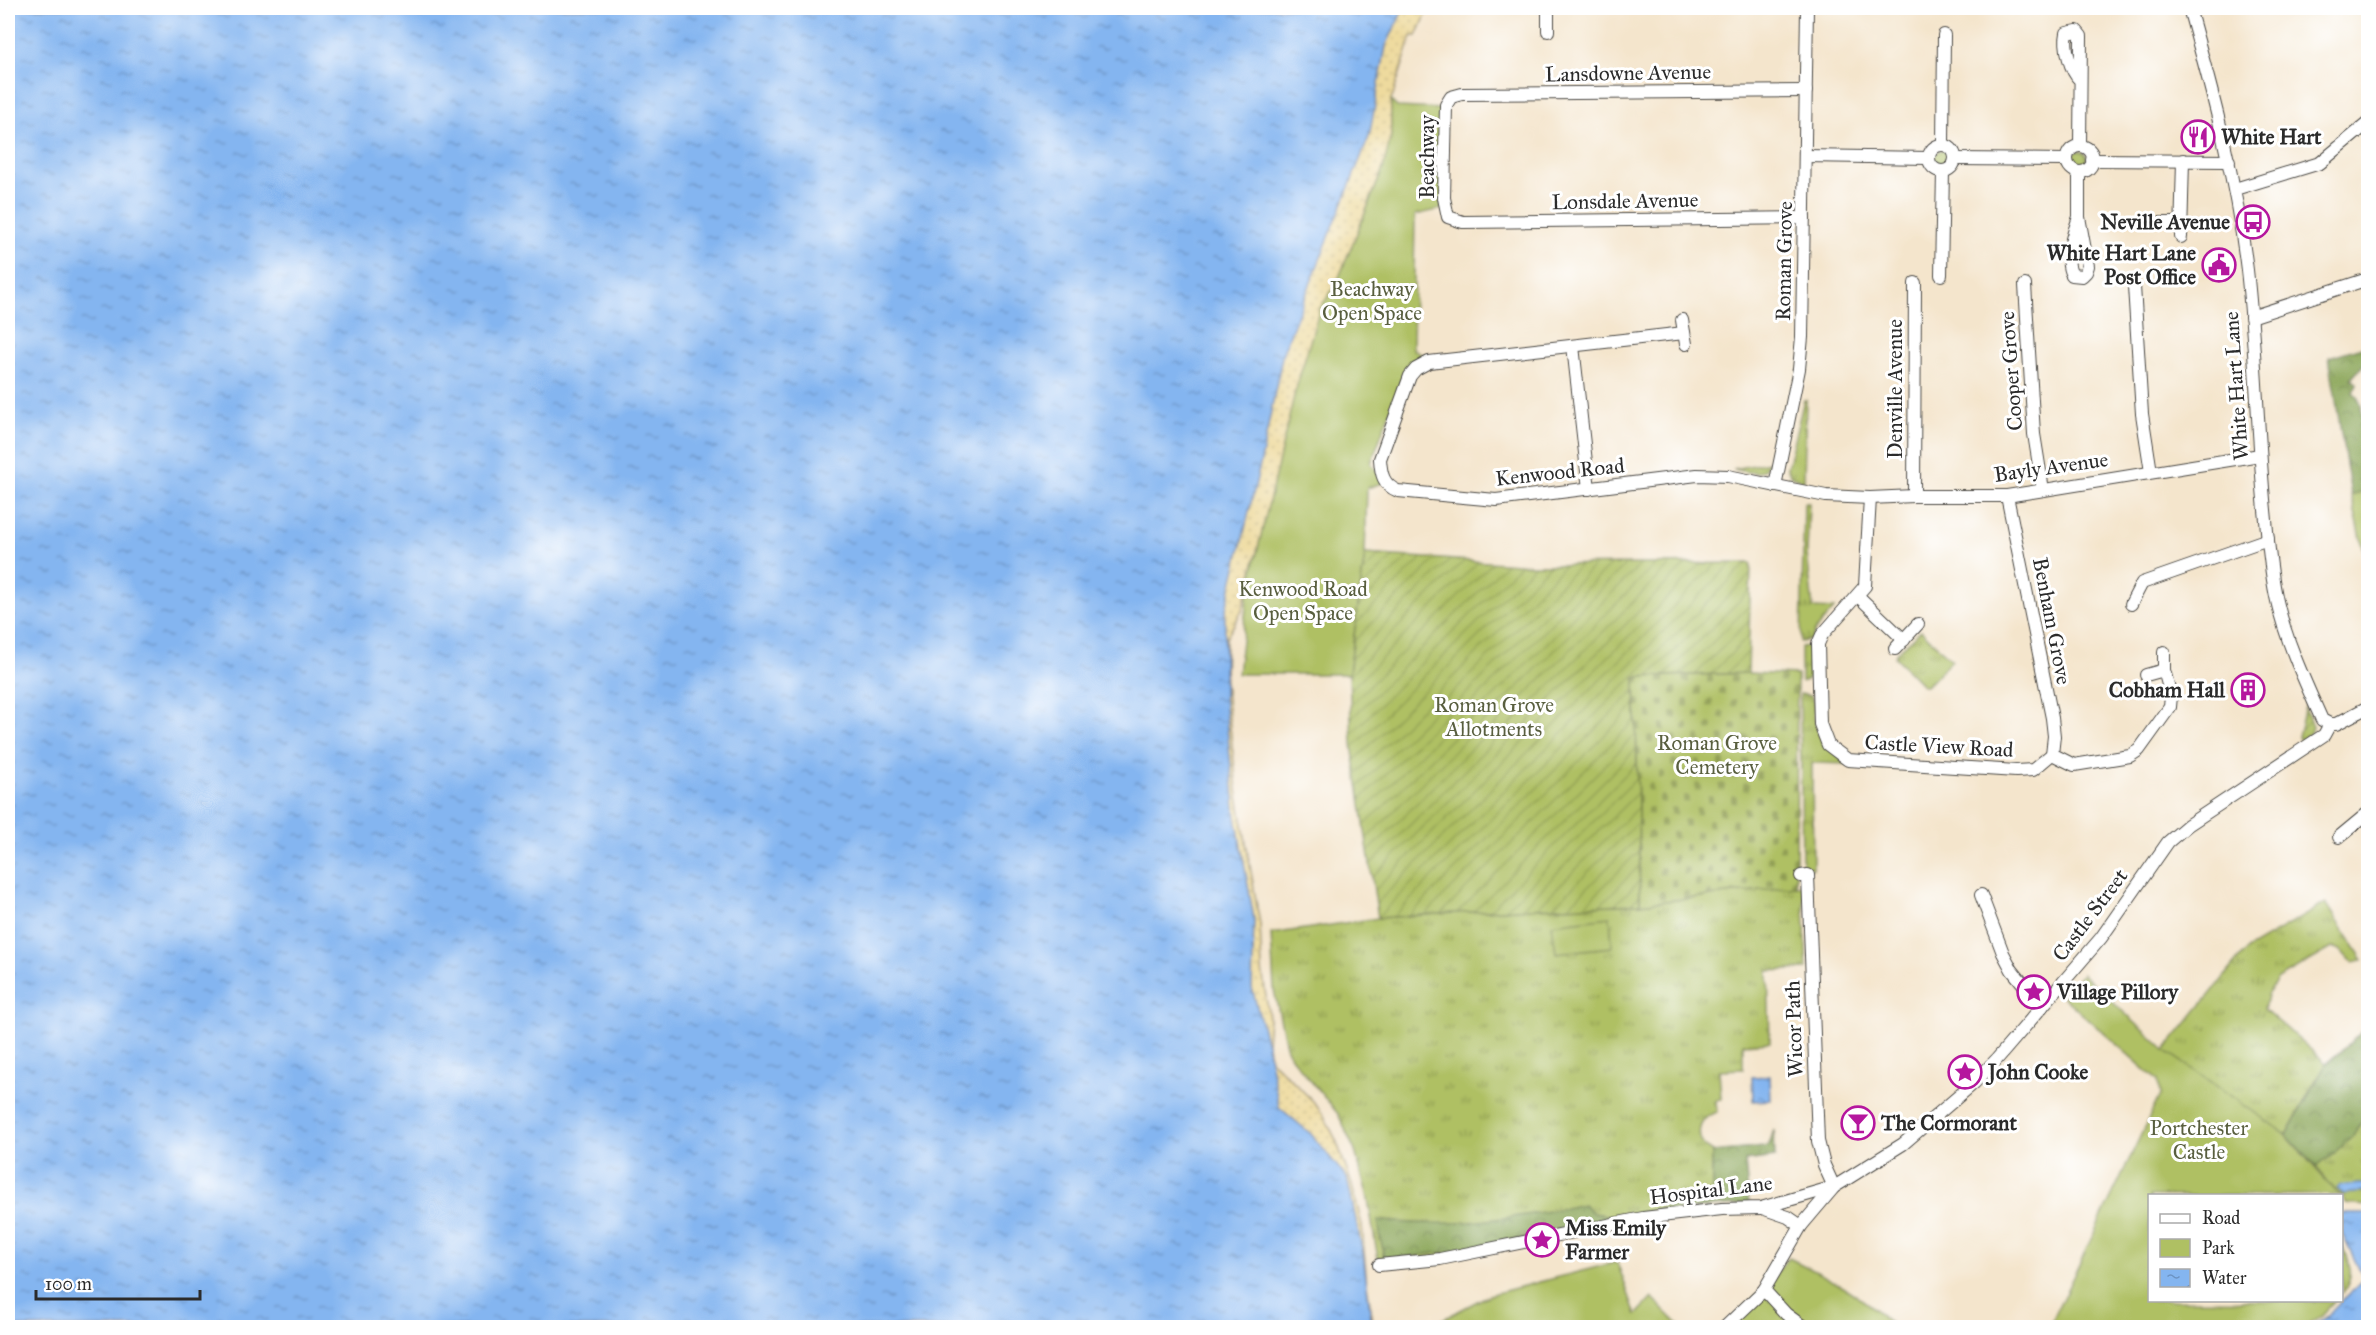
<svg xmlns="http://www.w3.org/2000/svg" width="2376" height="1335" font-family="'IM FELL Great Primer',serif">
	<defs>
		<pattern id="grass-tufts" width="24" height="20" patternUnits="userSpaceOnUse" patternTransform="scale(1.5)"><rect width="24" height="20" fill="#afc063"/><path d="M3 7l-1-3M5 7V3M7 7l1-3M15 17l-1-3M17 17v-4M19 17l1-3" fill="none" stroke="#8f9c52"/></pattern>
		<pattern id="forest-crowns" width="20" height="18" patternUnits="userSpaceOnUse" patternTransform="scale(1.5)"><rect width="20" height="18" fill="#8ba659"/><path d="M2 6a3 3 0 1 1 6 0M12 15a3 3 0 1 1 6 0" fill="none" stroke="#72874a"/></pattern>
		<pattern id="sand-dots" width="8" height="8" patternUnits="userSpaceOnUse" patternTransform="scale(1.5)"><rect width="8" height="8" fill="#eeda9e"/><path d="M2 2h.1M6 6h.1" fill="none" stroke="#cb8" stroke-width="1.8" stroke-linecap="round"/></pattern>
		<pattern id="cemetery-stones" width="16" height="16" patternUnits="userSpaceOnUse" patternTransform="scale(1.5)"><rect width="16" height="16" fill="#afc063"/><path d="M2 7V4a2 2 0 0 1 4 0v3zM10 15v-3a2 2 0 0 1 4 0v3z" fill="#8f9c52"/></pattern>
		<pattern id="garden-furrows" width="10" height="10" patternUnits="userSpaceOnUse" patternTransform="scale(1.5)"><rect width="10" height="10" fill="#afc063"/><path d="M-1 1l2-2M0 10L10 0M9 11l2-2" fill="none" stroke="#8f9c52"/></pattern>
		<pattern id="water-ripples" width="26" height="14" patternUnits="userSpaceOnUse" patternTransform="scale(1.5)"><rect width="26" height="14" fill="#84b5f0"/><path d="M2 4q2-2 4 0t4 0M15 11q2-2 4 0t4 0" fill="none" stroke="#6c93c3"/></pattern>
	</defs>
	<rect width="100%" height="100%" fill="#fff"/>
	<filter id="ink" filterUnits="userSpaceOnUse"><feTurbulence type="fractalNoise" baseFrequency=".0167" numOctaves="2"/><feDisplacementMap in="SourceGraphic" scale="12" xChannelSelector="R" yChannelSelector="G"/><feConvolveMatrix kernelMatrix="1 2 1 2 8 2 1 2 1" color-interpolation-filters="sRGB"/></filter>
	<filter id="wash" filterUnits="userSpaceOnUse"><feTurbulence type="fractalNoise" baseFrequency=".008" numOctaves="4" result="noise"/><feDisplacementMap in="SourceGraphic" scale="24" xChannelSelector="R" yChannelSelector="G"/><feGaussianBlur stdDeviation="1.35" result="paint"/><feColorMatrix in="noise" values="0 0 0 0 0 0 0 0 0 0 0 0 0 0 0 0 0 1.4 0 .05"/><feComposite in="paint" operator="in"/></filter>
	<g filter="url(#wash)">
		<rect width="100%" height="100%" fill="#f4e5cc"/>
		<!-- grass -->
		<g fill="url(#grass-tufts)" stroke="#6d7647" stroke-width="1.5">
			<circle cx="1942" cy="158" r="8"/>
			<circle cx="2079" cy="159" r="8"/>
			<polygon points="1804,400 1806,400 1804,481 1791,476 1787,468"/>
			<path d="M1769 462C1761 478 1748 472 1733 469Z"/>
			<polygon points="1804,503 1809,503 1807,553 1813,608 1834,609 1815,631 1811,640 1801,642"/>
			<polygon points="1921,630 1952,660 1926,686 1923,686 1895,657 1896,653"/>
			<path d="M1808 646H1811C1811 659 1817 679 1801 682V647Z"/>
			<path d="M1800 694 1811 696C1815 702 1813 707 1814 715 1817 743 1829 748 1849 764L1812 763 1813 868H1802Z"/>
			<path d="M1803 885 1807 969 1768 971 1770 1042 1743 1044V1069L1719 1070 1721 1099 1716 1100 1717 1112C1696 1118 1693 1142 1712 1152V1193L1688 1203 1440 1259 1379 1265 1367 1194 1355 1151 1338 1114 1291 1057 1286 1046 1274 990 1271 934 1378 918 1530 908 1640 904Z"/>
			<path d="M2326 903 2363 960 2352 962C2344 957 2343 947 2332 948L2278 979 2267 995 2264 1009 2326 1063 2368 1029V1206L2345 1204 2342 1196 2339 1195 2316 1167 2319 1074 2286 1135 2208 1082 2165 1050 2247 949Z"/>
		</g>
		<!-- forest -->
		<g fill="url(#forest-crowns)" stroke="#5b6842" stroke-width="1.5">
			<path d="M2368 345V364H2364L2351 379 2357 384 2353 392C2362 402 2362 408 2362 421L2368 425V491L2351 495 2329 357Z"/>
			<polygon points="2368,1027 2368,1111 2352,1138 2316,1167 2286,1135 2326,1064"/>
			<polygon points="1774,1130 1775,1157 1745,1161 1749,1204 1645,1213 1705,1198 1712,1193 1712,1152 1765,1147 1769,1145"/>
			<path d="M1584 1204 1593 1213 1624 1218 1451 1251 1384 1260 1378 1220C1446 1229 1518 1218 1584 1204Z"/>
		</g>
		<!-- sand -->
		<polygon fill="url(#sand-dots)" stroke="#8c8264" stroke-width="1.5" points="1383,8 1429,8 1417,36 1412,36 1391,101 1391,137 1383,169 1336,285 1331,291 1263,528 1242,611 1226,638 1225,681 1237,790 1260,924 1262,969 1269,1018 1267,1044 1271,1060 1313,1101 1324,1116 1336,1140 1351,1182 1362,1225 1367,1286 1374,1327 1362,1327 1279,1107 1252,988 1214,628 1272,371"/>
		<!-- cemetery -->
		<polygon fill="url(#cemetery-stones)" stroke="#6d7647" stroke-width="1.5" points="1748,673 1797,675 1796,886 1640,904 1635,677"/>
		<!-- park -->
		<g fill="#afc063" stroke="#6d7647" stroke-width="1.5">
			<polygon points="1391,101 1397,107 1442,109 1442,209 1415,215 1413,349 1423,355 1407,365 1371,463 1385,482 1367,488 1365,554 1349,674 1238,674 1248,591 1295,392 1320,308 1336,285 1383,169 1391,137"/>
			<polygon points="2368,490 2368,568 2351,495"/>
			<polygon points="1610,917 1612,947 1556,953 1552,924"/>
			<polygon points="2082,974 2166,1051 2284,1133 2339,1195 2150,1196 2150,1300 2335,1301 2322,1315 2303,1327 2049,1327 2160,1095 2158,1081 2063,997"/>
			<path d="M2342 1246C2350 1266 2356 1274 2342 1294Z"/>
			<path d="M1789 1258C1828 1277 1864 1296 1894 1327L1728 1328Z"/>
			<polygon points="1617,1262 1636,1315 1652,1298 1681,1327 1428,1327 1489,1295"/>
		</g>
		<!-- garden -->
		<g fill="url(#garden-furrows)" stroke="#6d7647" stroke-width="1.5">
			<polygon points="1365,554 1534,565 1751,563 1748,673 1635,677 1640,904 1530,908 1378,918 1352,744 1349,674"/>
			<polygon points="2305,707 2312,727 2310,733 2300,740 2298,737"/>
		</g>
		<!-- water -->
		<g fill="url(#water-ripples)" stroke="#58708e" stroke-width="1.5">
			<polygon points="8,8 1404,8 1386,46 1369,137 1283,352 1261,461 1225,613 1224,696 1236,818 1254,919 1252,988 1267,1044 1279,1107 1311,1134 1347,1178 1363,1253 1372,1327 8,1327"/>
			<polygon points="1770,1076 1771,1100 1753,1101 1752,1077"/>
			<polygon points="2358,1184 2368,1184 2368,1192 2342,1194 2337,1189 2340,1186"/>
			<polygon points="2342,1214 2368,1214 2368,1327 2310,1327 2327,1316 2364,1279 2342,1234"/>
		</g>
	</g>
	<g filter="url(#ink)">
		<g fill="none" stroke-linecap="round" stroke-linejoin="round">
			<!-- minor casing -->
			<g stroke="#494743" stroke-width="14">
				<g id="minor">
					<polyline points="1548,8 1548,31"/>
					<path d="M2189 8C2213 94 2236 180 2247 270 2256 349 2257 430 2265 510 2268 540 2270 571 2277 601 2286 641 2305 682 2322 720L2330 724H2336L2368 707"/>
					<path d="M2080 80C2070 71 2064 46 2067 33L2077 31 2081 36 2080 146"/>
					<polyline points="1943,145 1944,35"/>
					<circle cx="1942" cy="158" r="13"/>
					<circle cx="2080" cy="159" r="13"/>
					<polyline points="1805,156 1929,158"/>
					<polyline points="1955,159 2067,160"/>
					<polyline points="2092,160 2229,161"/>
					<polyline points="2235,189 2320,163 2368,123"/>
					<path d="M2079 217C2074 232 2063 260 2072 275L2082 276 2086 272 2088 266 2079 217V172"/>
					<polyline points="1804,218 1463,222 1448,217 1444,198 1446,105 1451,97 1462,94 1806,91"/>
					<polyline points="2159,223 2181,223"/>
					<polyline points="2181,237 2183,160"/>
					<polyline points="1941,275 1943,171"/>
					<polyline points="2025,285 2034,434 2043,490"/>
					<polyline points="2134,286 2142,414 2151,472"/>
					<polyline points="2251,317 2368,279"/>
					<polyline points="1682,320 1686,344"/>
					<path d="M1684 333 1429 362 1416 369 1410 376 1380 459C1381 474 1383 485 1398 491L1496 500 1697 475 1728 476 1826 496 1870 498 1914 496H2007L2260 455"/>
					<polyline points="1573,346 1589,489"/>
					<polyline points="1775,486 1799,369 1802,337 1807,8"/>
					<polyline points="1914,496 1915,283"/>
					<polyline points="2007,496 2052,718 2054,736 2052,754"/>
					<polyline points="1870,498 1865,586 1822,635 1818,644 1820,724 1828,745 1848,760 2016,771 2033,770 2052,754"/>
					<polyline points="1858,596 1904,640"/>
					<polyline points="2131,604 2142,583 2268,539"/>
					<polyline points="1895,649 1918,624"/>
					<polyline points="2146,675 2164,670"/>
					<polyline points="2052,754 2074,765 2130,756 2139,750 2170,707 2171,696 2164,670 2164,652"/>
					<polyline points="2339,837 2368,813"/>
					<polyline points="1981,895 2003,953 2012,970 2042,1007"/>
					<polyline points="1762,1208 1788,1217 1801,1226"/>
					<polyline points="1379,1265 1440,1259 1643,1218 1722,1209 1761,1208 1834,1187 1824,1165 1818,1141 1808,875 1801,876"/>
					<polyline points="1764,1290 1786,1314 1805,1328"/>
					<polyline points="1724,1328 1764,1290 1801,1226 1834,1187 1903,1144 1974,1083 1997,1059 2101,938 2168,842 2188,825 2324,735 2330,724"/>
				</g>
			</g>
			<!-- minor -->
			<use href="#minor" stroke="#fff" stroke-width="12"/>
		</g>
	</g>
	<!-- icons -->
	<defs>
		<g id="restaurant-ring" transform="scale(1.725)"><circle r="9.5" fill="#fff" stroke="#b5179e" stroke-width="1.5"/><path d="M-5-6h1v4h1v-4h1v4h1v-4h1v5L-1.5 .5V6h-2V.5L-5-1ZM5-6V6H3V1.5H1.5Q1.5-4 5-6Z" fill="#b5179e"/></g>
		<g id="bus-ring" transform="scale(1.725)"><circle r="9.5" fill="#fff" stroke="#b5179e" stroke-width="1.5"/><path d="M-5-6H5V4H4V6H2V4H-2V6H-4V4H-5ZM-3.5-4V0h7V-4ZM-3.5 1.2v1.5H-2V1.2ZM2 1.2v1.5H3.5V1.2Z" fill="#b5179e"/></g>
		<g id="civic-ring" transform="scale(1.725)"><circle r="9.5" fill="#fff" stroke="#b5179e" stroke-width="1.5"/><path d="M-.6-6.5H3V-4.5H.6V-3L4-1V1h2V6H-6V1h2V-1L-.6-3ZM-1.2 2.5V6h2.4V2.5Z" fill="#b5179e"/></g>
		<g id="building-ring" transform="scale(1.725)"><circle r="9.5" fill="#fff" stroke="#b5179e" stroke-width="1.5"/><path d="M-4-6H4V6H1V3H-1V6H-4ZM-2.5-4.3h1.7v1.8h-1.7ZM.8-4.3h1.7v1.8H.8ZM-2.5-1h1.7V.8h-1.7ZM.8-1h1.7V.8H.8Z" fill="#b5179e"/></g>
		<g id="sight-ring" transform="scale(1.725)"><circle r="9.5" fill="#fff" stroke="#b5179e" stroke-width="1.5"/><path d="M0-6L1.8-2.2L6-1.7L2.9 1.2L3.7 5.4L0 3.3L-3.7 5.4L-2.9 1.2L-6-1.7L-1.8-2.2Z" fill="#b5179e"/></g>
		<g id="bar-ring" transform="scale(1.725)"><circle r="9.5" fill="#fff" stroke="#b5179e" stroke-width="1.5"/><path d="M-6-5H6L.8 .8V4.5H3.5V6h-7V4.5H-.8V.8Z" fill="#b5179e"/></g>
	</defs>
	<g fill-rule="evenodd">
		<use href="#restaurant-ring" x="2198" y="137"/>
		<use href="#bus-ring" x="2253" y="222"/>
		<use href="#civic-ring" x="2219" y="265"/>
		<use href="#building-ring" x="2248" y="690"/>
		<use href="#sight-ring" x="2034" y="992"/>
		<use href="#sight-ring" x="1965" y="1072"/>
		<use href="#bar-ring" x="1858" y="1123"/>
		<use href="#sight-ring" x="1542" y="1240"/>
	</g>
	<g text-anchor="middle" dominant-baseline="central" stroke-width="6" stroke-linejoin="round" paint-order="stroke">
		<!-- street labels -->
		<g font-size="21" fill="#2b2b2b" stroke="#fff">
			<text transform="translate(1628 73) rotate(-1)">Lansdowne Avenue</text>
			<text transform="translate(1427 157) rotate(-90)">Beachway</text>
			<text transform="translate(1625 201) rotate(-1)">Lonsdale Avenue</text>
			<text transform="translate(1784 261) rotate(-89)">Roman Grove</text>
			<text transform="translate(2011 371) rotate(-94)">Cooper Grove</text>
			<text transform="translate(2236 386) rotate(-94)">White Hart Lane</text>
			<text transform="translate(1895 389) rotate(-90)">Denville Avenue</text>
			<text transform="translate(2051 467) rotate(-8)">Bayly Avenue</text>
			<text transform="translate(1560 472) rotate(-6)">Kenwood Road</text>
			<text transform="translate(2052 621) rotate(79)">Benham Grove</text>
			<text transform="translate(1939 746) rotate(3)">Castle View Road</text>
			<text transform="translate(2090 915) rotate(-53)">Castle Street</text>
			<text transform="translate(1794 1029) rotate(-92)">Wicor Path</text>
			<text transform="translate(1711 1190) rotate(-7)">Hospital Lane</text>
		</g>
		<!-- poi labels -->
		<g font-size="21" font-weight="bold" fill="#2b2b2b" stroke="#fff" text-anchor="start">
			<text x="2221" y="137">White Hart</text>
			<text x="2230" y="222" text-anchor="end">Neville Avenue</text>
			<text x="2196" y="253" text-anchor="end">White Hart Lane<tspan x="2196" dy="24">Post Office</tspan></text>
			<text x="2225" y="690" text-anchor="end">Cobham Hall</text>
			<text x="2057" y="992">Village Pillory</text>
			<text x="1988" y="1072">John Cooke</text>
			<text x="1881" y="1123">The Cormorant</text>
			<text x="1565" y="1228">Miss Emily<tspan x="1565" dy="24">Farmer</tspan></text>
		</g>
		<!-- park labels -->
		<g font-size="21" fill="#595f3f" stroke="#fff">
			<text x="1372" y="289">Beachway<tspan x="1372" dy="24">Open Space</tspan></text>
			<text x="1303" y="589">Kenwood Road<tspan x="1303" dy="24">Open Space</tspan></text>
			<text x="1494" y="705">Roman Grove<tspan x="1494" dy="24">Allotments</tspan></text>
			<text x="1717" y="743">Roman Grove<tspan x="1717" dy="24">Cemetery</tspan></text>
			<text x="2199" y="1128">Portchester<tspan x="2199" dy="24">Castle</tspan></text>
		</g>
	</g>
	<!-- margin -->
	<rect width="2376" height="1335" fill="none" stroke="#fff" stroke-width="30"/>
	<!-- legend -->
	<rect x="2148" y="1194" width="195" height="108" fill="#ffffff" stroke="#aaaaaa" stroke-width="1.5"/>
	<rect x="2160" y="1214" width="30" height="9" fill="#ffffff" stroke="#aaaaaa" stroke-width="1.5"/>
	<text x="2202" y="1224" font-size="18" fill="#2b2b2b">Road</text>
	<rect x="2160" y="1239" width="30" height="18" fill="#afc063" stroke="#aaaaaa" stroke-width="1.5"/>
	<text x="2202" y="1254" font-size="18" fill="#2b2b2b">Park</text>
	<rect x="2160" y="1269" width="30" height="18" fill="url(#water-ripples)" stroke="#aaaaaa" stroke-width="1.5"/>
	<text x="2202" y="1284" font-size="18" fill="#2b2b2b">Water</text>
	<!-- scale -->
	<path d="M36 1290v9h164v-9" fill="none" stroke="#2b2b2b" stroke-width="3"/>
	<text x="45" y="1290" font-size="18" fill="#2b2b2b" stroke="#ffffff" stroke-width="4.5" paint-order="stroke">100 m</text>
</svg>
